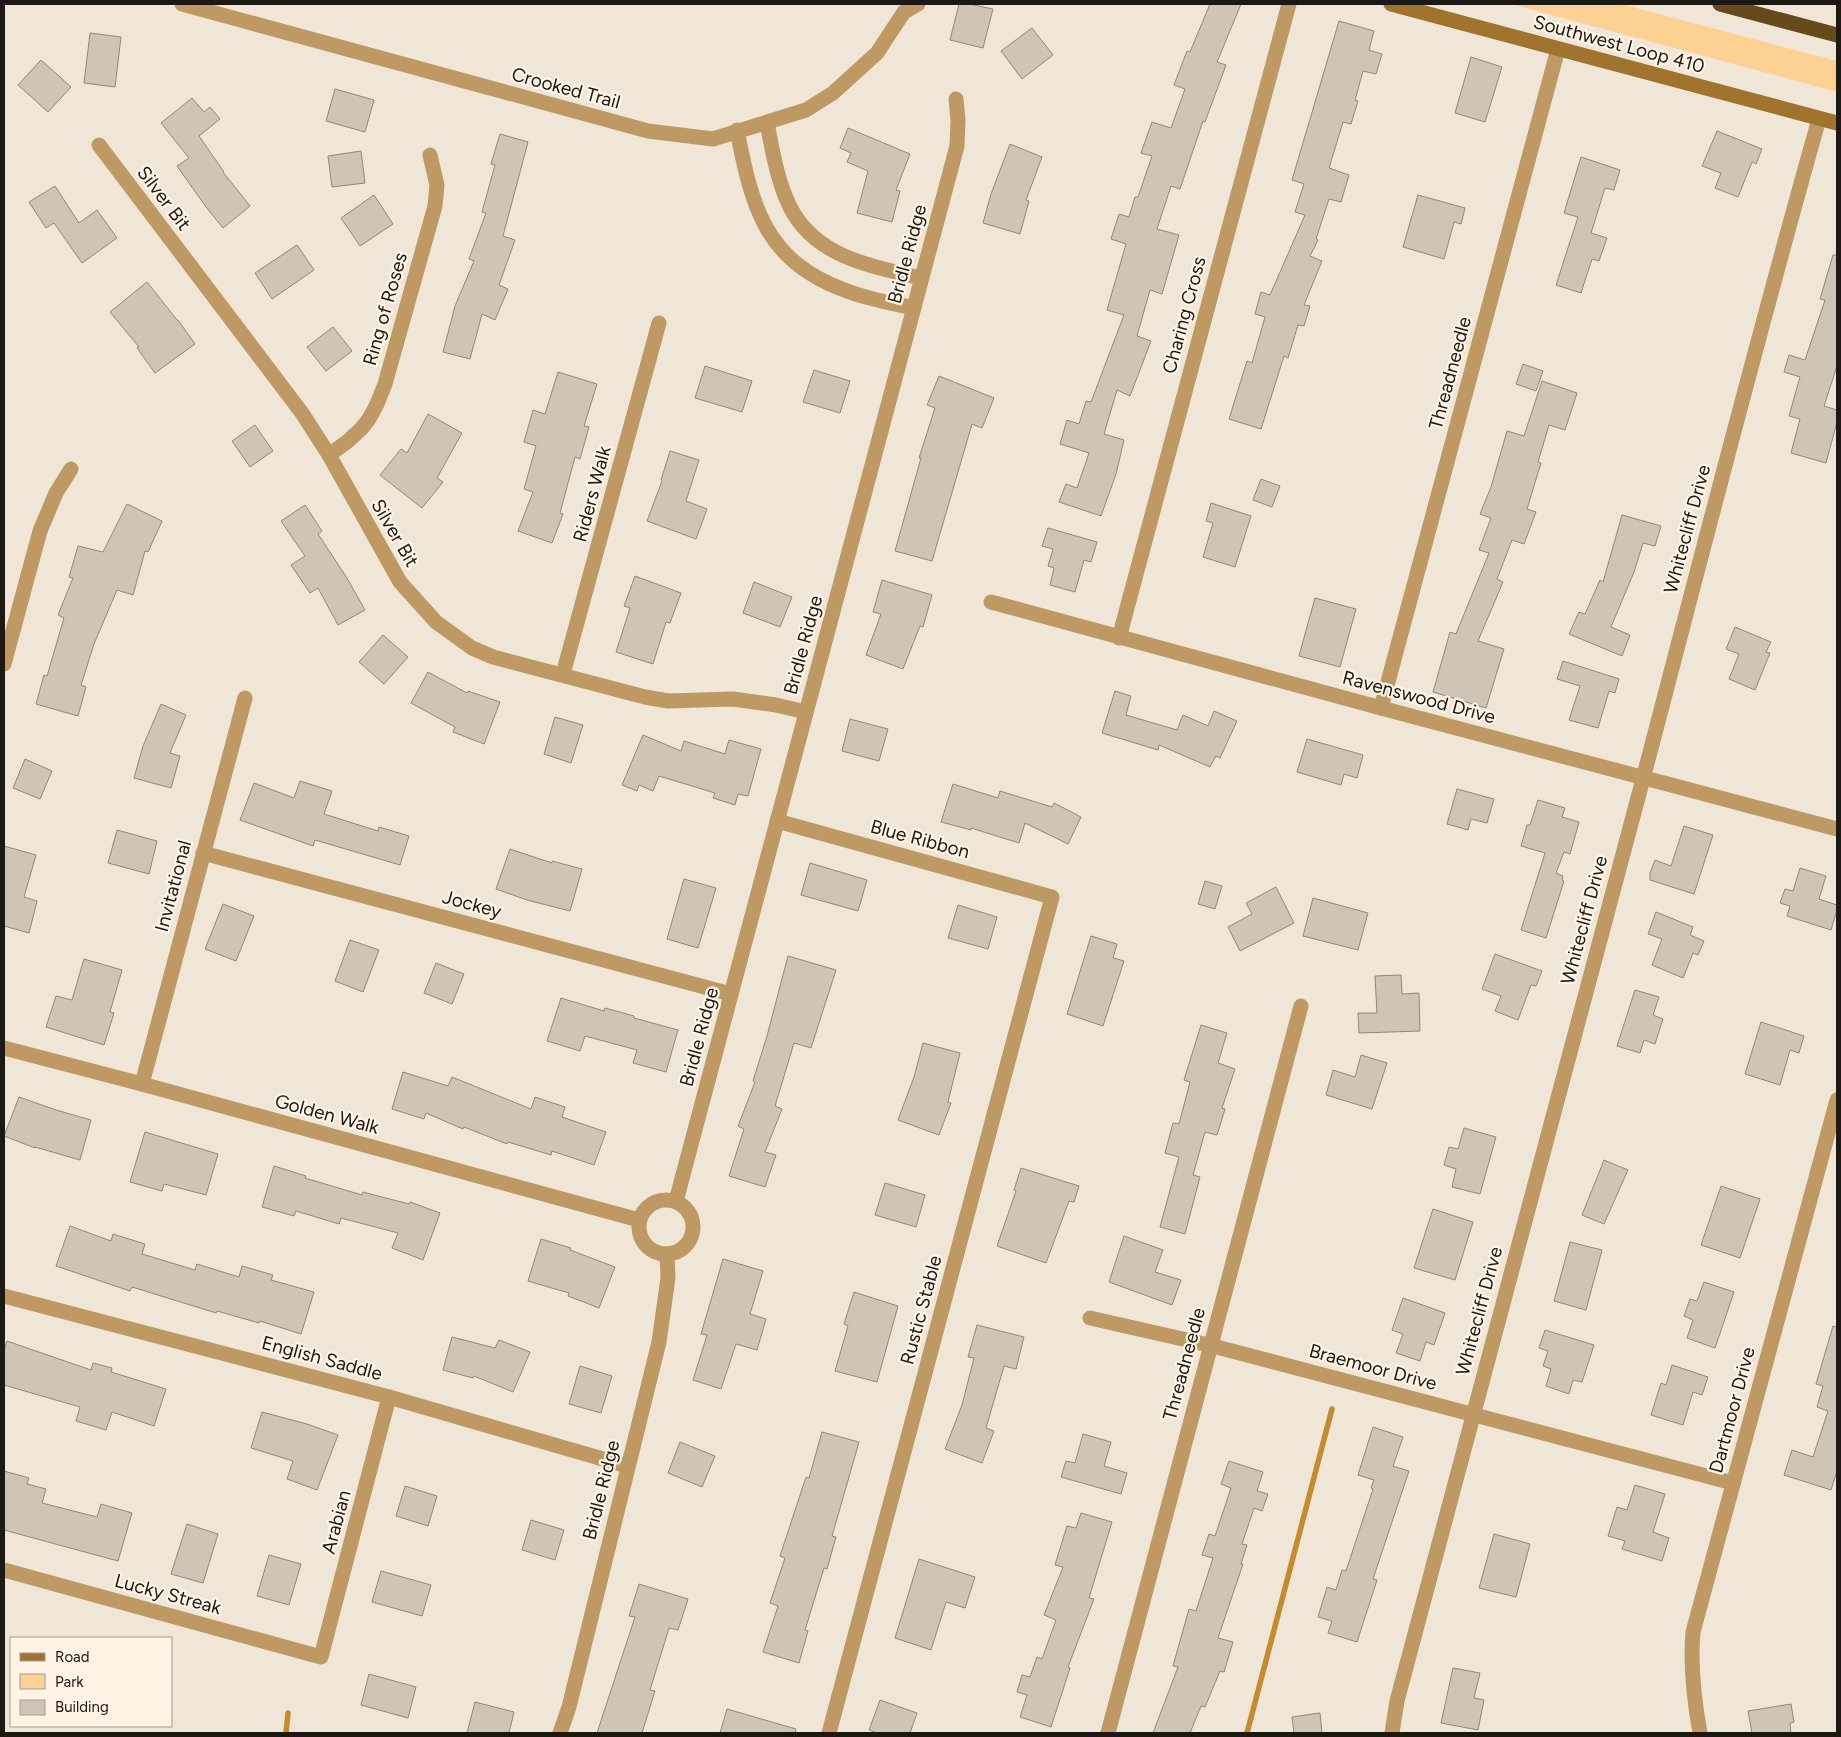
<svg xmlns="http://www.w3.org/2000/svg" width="1841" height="1737" font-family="Figtree,sans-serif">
	<rect width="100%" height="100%" fill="#f0e6d7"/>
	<!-- green -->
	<polygon fill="#fdd194" points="1511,4 1621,4 1837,61 1837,92"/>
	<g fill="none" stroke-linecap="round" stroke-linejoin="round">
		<!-- stream -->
		<g stroke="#c38c2e" stroke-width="5.5">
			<polyline points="286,1733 288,1713"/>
			<polyline points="1247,1733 1332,1409"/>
		</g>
	</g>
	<!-- building -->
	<g fill="#cfc5b7" stroke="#91877a">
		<polygon points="959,4 969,4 993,9 983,48 950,40"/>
		<polygon points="1210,4 1241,4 1217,62 1226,65 1205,122 1203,121 1180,189 1171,186 1157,229 1179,235 1162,294 1150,290 1137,336 1151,341 1130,396 1117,390 1104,434 1124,440 1116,474 1101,516 1059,502 1066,484 1077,488 1089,453 1060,444 1067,420 1079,424 1086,401 1091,402 1124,315 1107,310 1126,244 1111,239 1119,214 1129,217 1135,197 1138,197 1152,156 1141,153 1152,122 1171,128 1185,89 1174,85 1187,51 1190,52"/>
		<polygon points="1339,21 1374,31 1369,50 1382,54 1376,74 1363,71 1355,100 1358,101 1351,124 1343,122 1329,168 1349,175 1341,202 1329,199 1316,239 1318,240 1310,256 1322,261 1304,305 1310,306 1304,326 1298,325 1288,358 1284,356 1261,429 1229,419 1247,361 1252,363 1265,317 1255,314 1261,292 1270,295 1305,215 1295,212 1304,184 1292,180"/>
		<polygon points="1032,28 1053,55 1022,79 1001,51"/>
		<polygon points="90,33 121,37 115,87 84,83"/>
		<polygon points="1471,57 1502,67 1485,122 1455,113"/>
		<polygon points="41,60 71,87 48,112 18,85"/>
		<polygon points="335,89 374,100 365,132 326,121"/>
		<polygon points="192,98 204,112 210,107 220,119 199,136 224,172 223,172 250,206 223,228 206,207 177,166 189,158 161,123"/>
		<polygon points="848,128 910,154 896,190 900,191 892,222 857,213 868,171 847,162 851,153 840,148"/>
		<polygon points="1717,131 1762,149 1756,164 1752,162 1738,197 1715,188 1721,173 1702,166"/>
		<polygon points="500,134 528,142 503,236 515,240 499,285 508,289 495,320 482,314 470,359 443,352 455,306 474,261 469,259 486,213 482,212 495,165 491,164"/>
		<polygon points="1010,144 1042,157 1026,200 1029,201 1020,234 983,223 991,194"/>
		<polygon points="361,151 365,183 332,187 328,156"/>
		<polygon points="1581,157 1620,170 1614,190 1605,188 1591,233 1607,238 1599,261 1592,259 1581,293 1556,285 1578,217 1564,213"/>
		<polygon points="55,186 79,223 97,210 117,238 82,263 54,223 46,228 29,202"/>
		<polygon points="374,195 393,224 360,246 341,218"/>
		<polygon points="1418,195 1465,208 1461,224 1454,222 1444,259 1403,247"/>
		<polygon points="297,245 314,270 272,299 255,273"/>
		<polygon points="1833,255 1837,255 1837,366 1824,406 1837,410 1837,422 1826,463 1791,453 1800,419 1789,416 1800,377 1784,372 1789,355 1805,360 1825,300 1820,299"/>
		<polygon points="147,282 177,320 178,320 195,344 155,373 137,348 139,347 110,312"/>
		<polygon points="333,327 352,351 326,371 307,347"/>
		<polygon points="1523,364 1543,371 1536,391 1516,384"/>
		<polygon points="705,366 752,381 742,412 695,398"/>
		<polygon points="814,370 850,381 840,413 803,402"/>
		<polygon points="558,372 597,384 584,426 589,427 580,459 575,457 560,513 563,514 552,543 518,531 533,492 524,489 536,446 524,442 533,410 545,414"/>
		<polygon points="939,376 994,398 982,428 972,424 932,561 895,551 921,458 919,458 935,408 927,405"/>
		<polygon points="1542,381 1577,393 1565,430 1549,425 1538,462 1541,463 1527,509 1536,512 1524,544 1512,540 1497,579 1503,582 1478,641 1504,649 1486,708 1433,692 1450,632 1456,634 1489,553 1479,550 1491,518 1480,514 1491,487 1507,431 1524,436"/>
		<polygon points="428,414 462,433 437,478 443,482 422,508 380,475 401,449 407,453"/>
		<polygon points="255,425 273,451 250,467 232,441"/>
		<polygon points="670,451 699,460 686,501 707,509 696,539 647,521 662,481 661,480"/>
		<polygon points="1261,479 1280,486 1272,507 1253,500"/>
		<polygon points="1211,503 1251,516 1235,567 1203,557 1213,523 1206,521"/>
		<polygon points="127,504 162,521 148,552 145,551 133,595 117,590 94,644 81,685 86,687 78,716 36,704 44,675 47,676 64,618 58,615 73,578 69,577 78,546 103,552"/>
		<polygon points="305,505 322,531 318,534 347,578 365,610 338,625 318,588 310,593 291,565 305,556 281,521"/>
		<polygon points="1622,515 1661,526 1655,546 1643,543 1634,572 1611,627 1630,635 1622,656 1569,634 1579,612 1585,614 1600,580 1603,582"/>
		<polygon points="1048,528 1097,542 1091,562 1084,560 1075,592 1050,585 1054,568 1048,566 1053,549 1042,546"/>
		<polygon points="635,576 681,593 670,623 666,622 653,664 616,652 630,608 624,606"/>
		<polygon points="882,580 932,595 923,627 920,626 903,669 866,655 881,614 873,612"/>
		<polygon points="754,582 792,597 780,627 743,613"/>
		<polygon points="1315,598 1356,609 1340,667 1299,656"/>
		<polygon points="1735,627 1771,642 1766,652 1770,653 1755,690 1729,679 1739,654 1726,649"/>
		<polygon points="383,635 408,657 384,684 359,662"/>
		<polygon points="1563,661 1619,679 1615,693 1609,691 1598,728 1569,720 1580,686 1557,679"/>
		<polygon points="428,672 467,693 468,691 500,702 484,744 453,732 455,727 411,703"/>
		<polygon points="1115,691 1131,696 1126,715 1177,730 1183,715 1208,726 1214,711 1237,721 1220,758 1216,756 1210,767 1159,745 1158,750 1102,733"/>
		<polygon points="161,704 186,715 170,753 180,756 171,788 134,778 143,746"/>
		<polygon points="555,717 583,725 571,763 544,754"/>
		<polygon points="850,719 888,729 879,761 842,751"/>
		<polygon points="643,735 681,751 684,741 725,754 729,740 761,749 748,796 738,794 735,805 713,798 715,793 659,776 653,791 639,785 637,791 622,785"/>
		<polygon points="1307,739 1363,755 1357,778 1344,774 1341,785 1297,772"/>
		<polygon points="25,759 52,771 40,799 13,788"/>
		<polygon points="300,781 332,791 324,814 378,831 379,827 409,836 400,865 315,840 313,846 240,820 254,783 294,798"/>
		<polygon points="953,784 998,798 1000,791 1052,807 1054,803 1081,817 1068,844 1025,823 1019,843 971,828 971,830 941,822"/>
		<polygon points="1457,789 1494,799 1487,823 1471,819 1468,830 1447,824"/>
		<polygon points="1538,800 1565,808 1562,817 1579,822 1570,854 1564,852 1556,873 1563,876 1562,880 1564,881 1546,938 1521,930 1545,853 1521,846 1527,825 1530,825"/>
		<polygon points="1684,826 1713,835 1694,894 1650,880 1650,873 1655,860 1671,866"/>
		<polygon points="117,830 157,841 149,874 108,863"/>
		<polygon points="4,846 36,855 24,897 37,901 29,933 4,926"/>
		<polygon points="510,849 552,863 552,861 582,869 570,911 527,900 496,889"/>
		<polygon points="810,863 867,880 858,911 801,895"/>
		<polygon points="1800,868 1826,876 1819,899 1837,905 1837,910 1831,930 1787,916 1790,906 1780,903 1785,889 1793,891"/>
		<polygon points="684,879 716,888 698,948 667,939"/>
		<polygon points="1205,881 1222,886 1215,909 1198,904"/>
		<polygon points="1276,887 1294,923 1240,951 1228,927 1252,914 1246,903"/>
		<polygon points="1313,898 1368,913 1358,950 1303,936"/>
		<polygon points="223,904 254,916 236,961 205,949"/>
		<polygon points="958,905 997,917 988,949 948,938"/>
		<polygon points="1656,912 1693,927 1690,935 1704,941 1698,955 1693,953 1683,978 1652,965 1662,939 1648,934"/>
		<polygon points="1091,936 1117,944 1113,958 1124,961 1103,1026 1067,1014"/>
		<polygon points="350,940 379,950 363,992 335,981"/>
		<polygon points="1495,954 1542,971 1536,986 1531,985 1518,1020 1495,1011 1501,996 1482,989"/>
		<polygon points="788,956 836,970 811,1048 794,1043 775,1106 782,1109 765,1152 776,1155 765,1187 729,1176 744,1129 738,1126 755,1082 753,1081 767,1036"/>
		<polygon points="84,959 122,970 110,1012 114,1013 104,1045 46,1027 56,996 72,1000"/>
		<polygon points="436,963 464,974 452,1004 424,993"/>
		<polygon points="1401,975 1402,994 1419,993 1420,1031 1359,1033 1358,1013 1377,1013 1375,976"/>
		<polygon points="1635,990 1659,997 1653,1015 1663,1019 1655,1044 1644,1040 1640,1053 1617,1046"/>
		<polygon points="561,998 604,1011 605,1008 634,1016 634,1018 678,1030 666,1072 633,1063 637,1050 585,1036 580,1051 547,1041"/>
		<polygon points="1761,1022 1804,1036 1799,1053 1790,1050 1780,1085 1745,1074"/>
		<polygon points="1201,1025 1227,1033 1218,1063 1235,1069 1222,1108 1225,1109 1217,1135 1205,1132 1193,1175 1200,1177 1185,1234 1160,1227 1179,1157 1165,1153 1173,1123 1179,1124 1190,1082 1184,1080"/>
		<polygon points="923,1043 960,1053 948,1102 951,1103 939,1135 898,1120 914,1077"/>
		<polygon points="1361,1055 1387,1063 1372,1109 1326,1095 1333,1070 1355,1077"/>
		<polygon points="403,1072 448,1086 452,1077 531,1109 535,1097 565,1107 562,1117 606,1132 594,1165 552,1151 551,1155 508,1142 507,1144 464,1127 463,1129 426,1113 424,1119 392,1109"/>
		<polygon points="19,1097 56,1110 91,1120 80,1160 35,1147 35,1148 4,1136"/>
		<polygon points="1464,1128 1496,1137 1480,1194 1452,1187 1456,1169 1444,1165 1449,1147 1458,1149"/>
		<polygon points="145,1132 218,1154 206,1195 164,1184 162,1191 130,1182"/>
		<polygon points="1604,1160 1628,1170 1604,1224 1582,1215"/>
		<polygon points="274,1166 306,1176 305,1178 362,1195 363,1192 409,1204 410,1202 440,1213 423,1260 392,1248 398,1233 341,1218 339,1224 296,1211 294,1216 262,1207"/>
		<polygon points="1021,1168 1079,1186 1074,1202 1069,1201 1046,1263 997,1246 1016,1191 1014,1190"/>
		<polygon points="885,1183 925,1195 916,1227 875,1215"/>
		<polygon points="1721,1186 1760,1199 1740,1258 1701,1245"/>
		<polygon points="1433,1209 1473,1222 1455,1280 1414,1268"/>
		<polygon points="70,1226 111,1241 113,1234 145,1244 142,1254 195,1270 197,1264 239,1277 242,1266 273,1275 271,1280 314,1292 301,1334 260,1321 259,1323 217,1311 216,1313 132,1287 130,1291 56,1266"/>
		<polygon points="1124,1236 1163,1250 1155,1272 1181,1280 1172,1305 1109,1282"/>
		<polygon points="541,1239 571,1248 570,1250 615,1267 599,1308 568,1296 569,1293 528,1281"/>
		<polygon points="1570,1242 1602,1250 1586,1310 1554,1301"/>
		<polygon points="723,1259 763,1271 750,1314 766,1319 757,1350 736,1344 721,1389 693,1380 707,1335 701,1334"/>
		<polygon points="1704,1282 1734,1292 1715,1348 1687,1338 1693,1320 1684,1316 1690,1299 1697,1301"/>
		<polygon points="854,1292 898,1306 877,1382 835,1371 848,1326 844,1324"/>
		<polygon points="1403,1298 1445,1313 1434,1345 1426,1342 1420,1361 1396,1353 1403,1334 1392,1330"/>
		<polygon points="977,1325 1024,1337 1016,1369 1004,1366 986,1428 994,1431 982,1463 945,1449 962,1405 974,1358 968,1357"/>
		<polygon points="1833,1326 1837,1327 1837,1471 1831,1490 1784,1475 1792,1450 1813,1457 1828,1411 1817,1407 1823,1386 1816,1384"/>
		<polygon points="1545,1330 1594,1345 1582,1382 1573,1380 1569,1394 1546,1386 1551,1369 1543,1366 1548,1351 1539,1348"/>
		<polygon points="452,1337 495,1348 499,1340 530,1352 513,1392 474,1376 473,1378 443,1370"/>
		<polygon points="7,1341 91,1370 93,1363 112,1368 111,1372 166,1389 154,1426 112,1412 106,1430 76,1421 80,1407 4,1385 4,1351"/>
		<polygon points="1672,1365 1708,1377 1702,1395 1693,1392 1683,1425 1651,1415 1661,1383 1666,1385"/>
		<polygon points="580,1366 612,1376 601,1413 569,1404"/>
		<polygon points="262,1412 307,1424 338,1435 317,1490 287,1479 293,1461 251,1448"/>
		<polygon points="1373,1427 1403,1437 1393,1466 1409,1471 1373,1579 1377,1580 1357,1642 1328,1633 1332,1621 1318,1617 1327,1587 1336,1590 1342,1570 1346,1571 1373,1489 1371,1488 1374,1480 1358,1475"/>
		<polygon points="822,1432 859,1442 832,1536 836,1537 827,1569 824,1568 805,1630 808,1631 799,1663 763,1652 778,1606 770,1603 785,1558 780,1556 806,1477 809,1478"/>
		<polygon points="1083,1434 1111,1442 1104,1466 1127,1473 1121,1494 1061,1477 1066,1461 1075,1463"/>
		<polygon points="680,1442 715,1456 702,1487 668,1473"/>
		<polygon points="1229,1461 1263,1472 1257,1491 1268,1494 1262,1511 1254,1508 1242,1544 1247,1545 1241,1564 1243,1564 1218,1638 1233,1642 1224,1672 1220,1671 1205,1707 1201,1706 1190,1733 1153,1733 1178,1667 1173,1666 1189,1609 1196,1611 1213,1558 1202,1555 1209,1534 1215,1536 1231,1488 1221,1484"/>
		<polygon points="4,1471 29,1478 27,1484 46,1489 42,1503 97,1517 101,1504 132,1513 118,1561 4,1530"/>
		<polygon points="1635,1485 1665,1494 1653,1532 1669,1538 1662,1561 1622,1549 1625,1541 1608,1536 1617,1507 1627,1510"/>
		<polygon points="405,1486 437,1496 428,1526 396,1516"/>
		<polygon points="1081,1513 1112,1522 1089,1598 1094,1599 1068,1667 1070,1668 1051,1727 1020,1717 1027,1695 1017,1692 1022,1675 1030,1677 1037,1657 1042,1659 1056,1620 1044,1615 1063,1567 1055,1565 1067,1526 1076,1528"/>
		<polygon points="531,1520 564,1530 555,1560 522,1550"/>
		<polygon points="187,1524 218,1534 203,1583 171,1574"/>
		<polygon points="1494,1534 1530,1544 1516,1597 1479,1588"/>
		<polygon points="269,1555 301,1564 289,1605 257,1596"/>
		<polygon points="919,1559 975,1577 965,1608 946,1602 931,1650 895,1638"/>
		<polygon points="381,1571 431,1585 422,1616 372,1602"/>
		<polygon points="639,1584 688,1599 678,1630 669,1628 650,1690 655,1691 642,1733 597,1733 635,1617 629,1616"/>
		<polygon points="1453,1668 1480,1673 1474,1698 1484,1700 1478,1730 1441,1723"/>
		<polygon points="369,1674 416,1687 408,1718 361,1705"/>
		<polygon points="880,1700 917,1713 910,1733 877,1733 869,1730"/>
		<polygon points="475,1702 514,1712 509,1733 467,1733"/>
		<polygon points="1791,1704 1794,1722 1790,1723 1791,1733 1752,1733 1748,1711"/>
		<polygon points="727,1709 796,1729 795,1733 720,1733"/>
		<polygon points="1320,1713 1322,1733 1294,1733 1292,1717"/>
	</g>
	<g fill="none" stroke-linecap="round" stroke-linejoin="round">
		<!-- minor -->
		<g stroke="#be9963" stroke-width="15">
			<polyline points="182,4 648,131 713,139 806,110 833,93 877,53 904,12 918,4"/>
			<path d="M767 123C772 148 776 174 786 198 809 256 867 265 921 278"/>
			<path d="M737 130C752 207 765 262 847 291 868 299 891 303 914 308"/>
			<polyline points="99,145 302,413 329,455 400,582 436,622 472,648 493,657 645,697 668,701 733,699 776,705 806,712"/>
			<polyline points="329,455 348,441 361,429 369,419 377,404 385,384 435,206 437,185 430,155"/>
			<polyline points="991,602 1381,708 1837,829"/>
			<polyline points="1119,638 1289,4"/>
			<polyline points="4,664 40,531 56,493 71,469"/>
			<polyline points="563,674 659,323"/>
			<polyline points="1381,708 1558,49"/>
			<polyline points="777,821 1052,897 829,1733"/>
			<polyline points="203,853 731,994"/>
			<polyline points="4,1048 142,1084 639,1220"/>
			<polyline points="142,1084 245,698"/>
			<circle cx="666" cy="1227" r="27"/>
			<polyline points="676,1201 957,146 958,120 956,99"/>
			<polyline points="4,1296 389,1397 627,1466"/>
			<polyline points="1090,1318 1209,1345 1733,1483"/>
			<polyline points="4,1570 321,1657 389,1397"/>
			<polyline points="560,1733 569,1707 659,1342 668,1278 667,1254"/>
			<polyline points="1108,1733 1301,1006"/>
			<path d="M1392 1733 1397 1701C1478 1393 1562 1086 1643 779 1701 558 1757 338 1819 119"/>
			<path d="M1700 1733C1694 1700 1690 1666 1693 1632L1837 1100"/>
		</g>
		<!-- secondary -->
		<polyline stroke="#a0742f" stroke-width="15" points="1391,4 1837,123"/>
		<!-- motorway -->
		<polyline stroke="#674a1b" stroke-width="15" points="1720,4 1837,35"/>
	</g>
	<g text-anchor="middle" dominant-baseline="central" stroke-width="4.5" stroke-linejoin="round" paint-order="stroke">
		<!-- street labels -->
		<g font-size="19" fill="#1c1813" stroke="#fef3e4">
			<text transform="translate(1619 44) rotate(15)">Southwest Loop 410</text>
			<text transform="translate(566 88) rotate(15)">Crooked Trail</text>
			<text transform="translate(164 198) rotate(53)">Silver Bit</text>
			<text transform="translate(907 254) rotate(-75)">Bridle Ridge</text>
			<text transform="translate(385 309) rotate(-74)">Ring of Roses</text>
			<text transform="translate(1184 315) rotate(-75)">Charing Cross</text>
			<text transform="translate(1450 373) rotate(-75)">Threadneedle</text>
			<text transform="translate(592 494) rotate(-75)">Riders Walk</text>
			<text transform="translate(1687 529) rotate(-75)">Whitecliff Drive</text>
			<text transform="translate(395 533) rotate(60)">Silver Bit</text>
			<text transform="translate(803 645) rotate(-75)">Bridle Ridge</text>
			<text transform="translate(1419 697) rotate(15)">Ravenswood Drive</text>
			<text transform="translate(920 839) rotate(15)">Blue Ribbon</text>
			<text transform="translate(173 886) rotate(-75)">Invitational</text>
			<text transform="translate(472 904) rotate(15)">Jockey</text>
			<text transform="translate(1584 920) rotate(-75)">Whitecliff Drive</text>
			<text transform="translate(699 1037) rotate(-75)">Bridle Ridge</text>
			<text transform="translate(327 1114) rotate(15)">Golden Walk</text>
			<text transform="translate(921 1310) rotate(-75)">Rustic Stable</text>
			<text transform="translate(1479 1311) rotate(-75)">Whitecliff Drive</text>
			<text transform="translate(322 1358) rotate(15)">English Saddle</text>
			<text transform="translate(1184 1364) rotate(-75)">Threadneedle</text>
			<text transform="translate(1373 1367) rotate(15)">Braemoor Drive</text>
			<text transform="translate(1732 1410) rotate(-75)">Dartmoor Drive</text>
			<text transform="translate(601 1490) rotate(-76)">Bridle Ridge</text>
			<text transform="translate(336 1522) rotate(-75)">Arabian</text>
			<text transform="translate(168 1594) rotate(15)">Lucky Streak</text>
		</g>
	</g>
	<!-- border -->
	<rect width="1841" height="1737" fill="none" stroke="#1c1813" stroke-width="10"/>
	<!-- legend -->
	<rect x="10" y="1637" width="162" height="90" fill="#fef3e4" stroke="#a49b90"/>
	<rect x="20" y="1653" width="25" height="8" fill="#a0742f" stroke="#a49b90"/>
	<text x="55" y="1662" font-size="15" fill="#1c1813">Road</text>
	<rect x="20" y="1674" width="25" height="15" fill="#fdd194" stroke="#a49b90"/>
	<text x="55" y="1687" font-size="15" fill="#1c1813">Park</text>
	<rect x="20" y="1700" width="25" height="15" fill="#cfc5b7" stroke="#a49b90"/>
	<text x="55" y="1712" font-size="15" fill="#1c1813">Building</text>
</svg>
